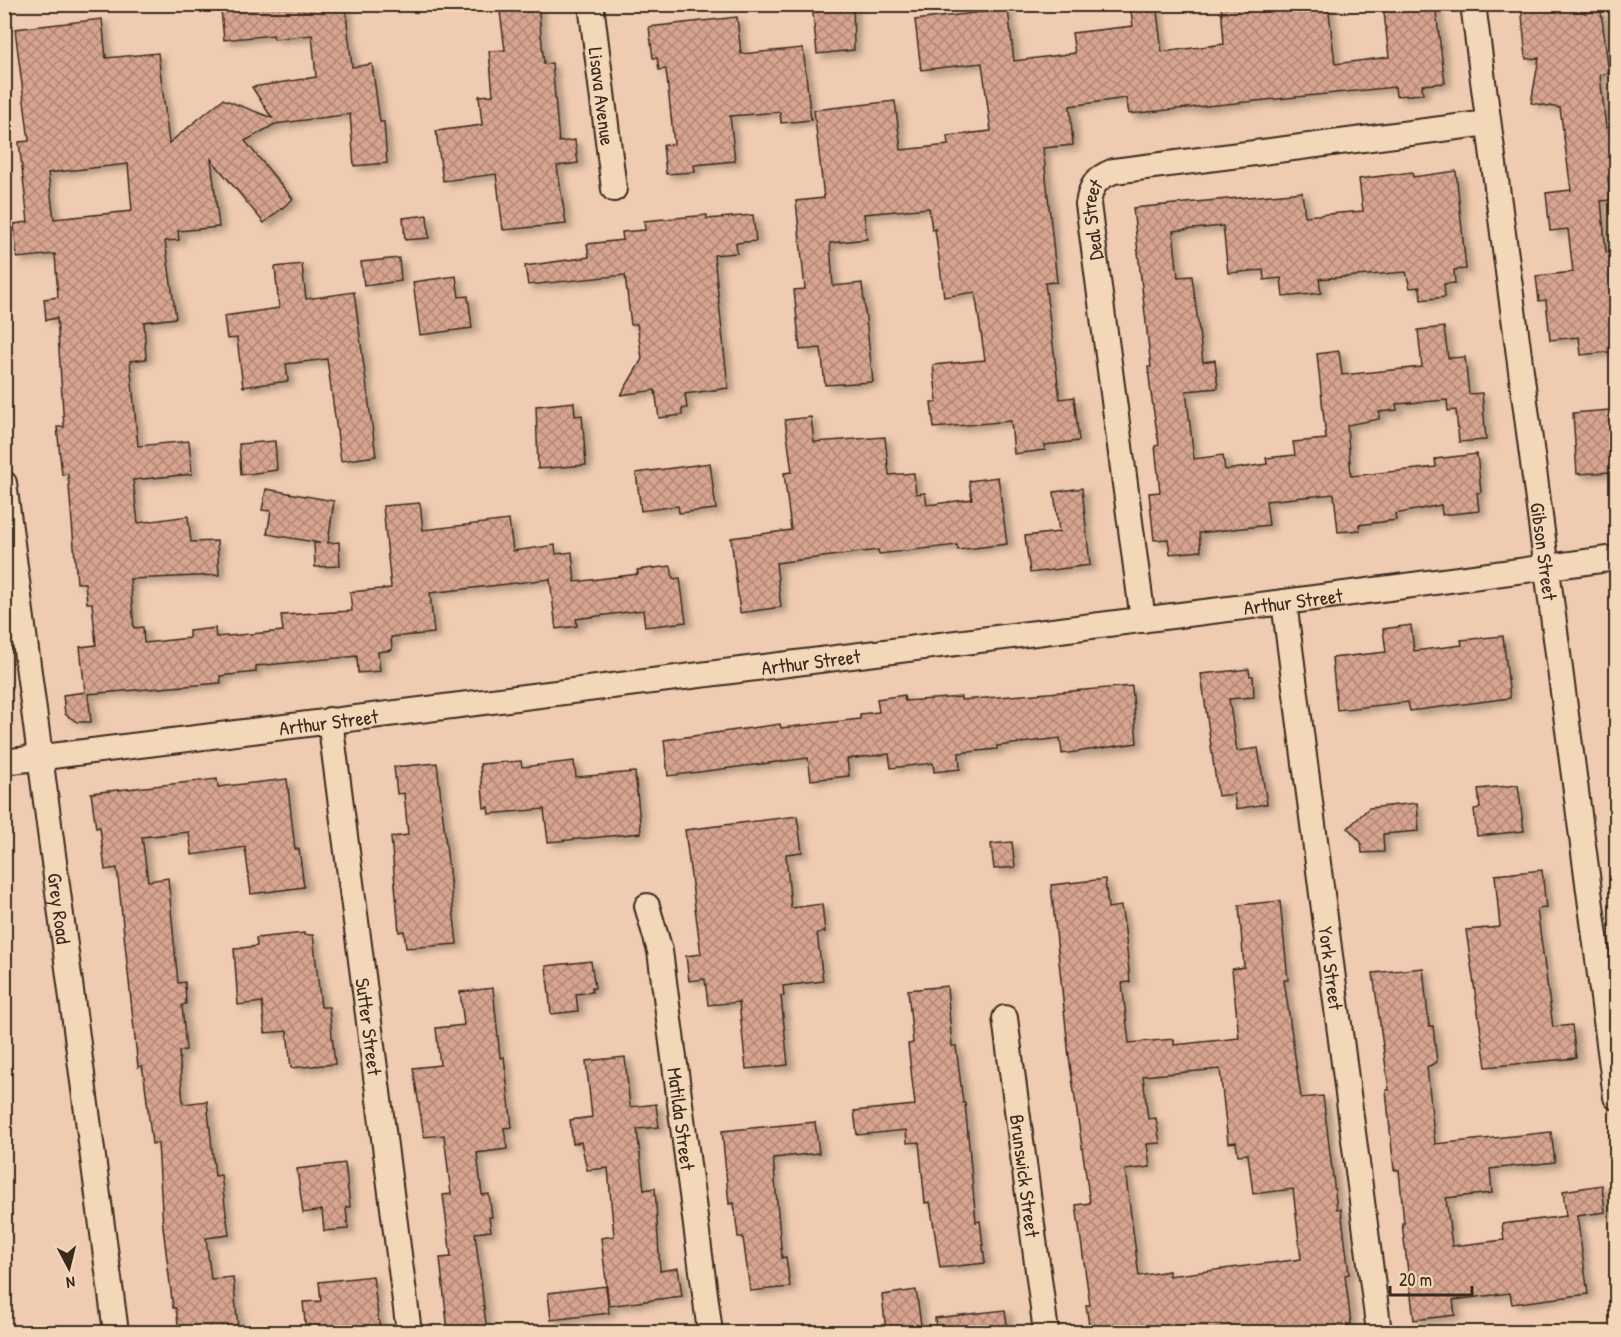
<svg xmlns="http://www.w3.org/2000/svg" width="1621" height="1337" font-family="'Patrick Hand',sans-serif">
	<defs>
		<pattern id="building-cross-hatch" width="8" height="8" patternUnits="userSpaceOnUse" patternTransform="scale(1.5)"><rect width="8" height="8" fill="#d7a490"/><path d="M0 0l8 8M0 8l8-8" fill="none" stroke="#b08675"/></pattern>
		<filter id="shadow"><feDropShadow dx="6" dy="4" stdDeviation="3" flood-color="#0004"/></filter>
	</defs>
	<rect width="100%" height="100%" fill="#efccb1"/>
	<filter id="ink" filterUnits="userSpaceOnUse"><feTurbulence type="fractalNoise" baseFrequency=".0167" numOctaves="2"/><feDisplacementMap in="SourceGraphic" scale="12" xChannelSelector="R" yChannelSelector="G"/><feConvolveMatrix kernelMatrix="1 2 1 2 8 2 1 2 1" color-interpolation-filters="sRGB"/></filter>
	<g filter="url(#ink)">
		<!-- building -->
		<g fill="url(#building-cross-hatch)" stroke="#3b2a1e" stroke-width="1.5" fill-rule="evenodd" filter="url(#shadow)">
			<path d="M269 4H345L352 67 372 64 380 122H384L387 163 354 166 350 114 275 124 245 141 293 199 264 223 211 159 219 227 178 231 179 240 165 241 176 318 144 322 146 359 130 361 138 446 189 441 192 474 133 480 138 523 188 516 191 542 217 541 219 575 130 579 134 628 143 627 144 643 189 638V631L215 628 216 637 283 631 281 615 352 611 350 592 391 588 383 506 420 503 423 530 509 520 513 551 555 545 556 554 572 552 575 582 638 574 637 570 671 566 673 579 680 578 686 622 645 627 643 610 576 619 577 626 556 629 550 579 430 593 434 633 391 637 392 650 378 652 380 671 358 673 357 656 256 666V672L220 676 221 683 88 694 91 722H77L65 714 63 695 85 692 80 647 96 645 92 603H87L85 583H77L68 474 62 475 57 427H64L57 318 46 320 44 299 58 297 55 254 17 258 14 224 28 222 19 142 29 141 15 29 102 19 106 58 158 53 169 143 223 99 272 118 252 87 316 77 312 35 274 39 273 35 224 40 221 10ZM128 164 132 211 54 219 48 173Z"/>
			<polygon points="499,4 538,4 544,64 552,63 559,142 575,140 578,163 557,166 566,224 503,230 496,174 443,181 436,131 482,125 479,96 493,95 489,51 505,50"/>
			<polygon points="812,4 853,4 854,50 817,54"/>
			<polygon points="1130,4 1156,4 1162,52 1224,44 1221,4 1328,4 1335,64 1389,57 1383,4 1435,4 1445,83 1422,85 1423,94 1396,96 1395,87 1129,114 1126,98 1070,106 1073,145 1043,148 1057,282 1045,283 1060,399 1074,397 1079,441 1045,445 1045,450 1014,454 1011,421 934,428 931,402 937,402 933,365 985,360 975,292 944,297 935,229 932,230 929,208 864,214 867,239 830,243 833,286 862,283 873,382 825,385 821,348 800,350 794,290 805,289 796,201 824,198 814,110 895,101 901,150 948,145 947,136 991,131 982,63 921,70 915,20 1008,9 1014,61 1075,53 1072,33 1133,26"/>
			<polygon points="1521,4 1584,4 1585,13 1601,11 1609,73 1600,75 1606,128 1617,127 1617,152 1610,153 1612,176 1608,176 1610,200 1601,201 1606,252 1611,252 1617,299 1617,351 1581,355 1579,337 1550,340 1546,300 1539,301 1536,276 1573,272 1568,229 1550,231 1546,193 1571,190 1560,108 1531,103 1539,58 1526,59"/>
			<polygon points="737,17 741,54 803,48 811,120 781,123 780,112 730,116 735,161 694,165 695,172 666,174 663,145 674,144 666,69 659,70 657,58 653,58 649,27"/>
			<polygon points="1456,171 1466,269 1454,270 1455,283 1444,284 1445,297 1421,300 1420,287 1410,288 1406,272 1319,279 1321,293 1283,297 1281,278 1264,280 1263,270 1228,273 1223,226 1173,231 1178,277 1192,276 1203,362 1215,360 1218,388 1186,391 1194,459 1223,455 1225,470 1267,464 1266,458 1295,455 1293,442 1326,439 1317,354 1339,351 1342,375 1422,367 1418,330 1444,327 1448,358 1465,357 1469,394 1482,393 1486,440 1459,442 1456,410 1448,411 1447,400 1396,404 1397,410 1379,412 1379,419 1347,425 1351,476 1436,467 1435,459 1477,454 1481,492 1477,493 1479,511 1442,515 1441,505 1395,514 1396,520 1359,525 1360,530 1338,532 1334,494 1266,501 1269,525 1199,533 1201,551 1170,554 1168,539 1154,540 1149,493 1160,492 1155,446 1159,445 1151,394 1148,367 1151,367 1133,208 1302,192 1305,216 1363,211 1359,179 1412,172 1413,177"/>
			<polygon points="427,215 429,238 405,240 403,218"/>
			<polygon points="707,215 707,219 753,215 756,241 736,243 737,253 714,255 728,388 685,394 687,408 682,409 682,415 659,418 655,390 621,395 642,359 637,324 631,325 625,275 528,285 525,266 589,257 587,244 623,240 622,232 645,230 644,221"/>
			<polygon points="399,258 401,281 364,286 361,262"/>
			<polygon points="302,264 306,299 354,292 376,456 341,461 327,359 286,364 288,381 243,387 237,338 227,339 224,316 279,308 275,267"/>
			<polygon points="456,276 459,297 468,296 472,328 420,335 413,282"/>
			<polygon points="574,402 575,416 582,415 586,465 538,469 536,406"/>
			<polygon points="1609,410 1613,472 1577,474 1573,413"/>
			<polygon points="811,417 814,442 885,437 889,475 914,473 916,494 925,493 927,505 972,499 969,481 998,477 1007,544 958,550 957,545 879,554 878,550 776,563 781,607 740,613 731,538 791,530 784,473 792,472 785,420"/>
			<polygon points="275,441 277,470 241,475 239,444"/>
			<polygon points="710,463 716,509 679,513 678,506 641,511 636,473"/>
			<polygon points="1082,488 1090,565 1030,573 1025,536 1059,532 1054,492"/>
			<polygon points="266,489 334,501 328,543 339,542 340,566 315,567 314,543 320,543 267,534 271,511 262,510"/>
			<polygon points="1411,625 1414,651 1462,645 1461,640 1503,636 1510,698 1410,711 1408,702 1337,710 1332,658 1386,652 1383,629"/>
			<polygon points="1249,669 1250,676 1253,676 1254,697 1229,699 1237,751 1258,748 1267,804 1236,809 1234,794 1218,796 1201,674"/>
			<polygon points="1132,686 1137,743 1062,754 1060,738 997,746 997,749 959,753 960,769 934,772 933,763 891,768 889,754 847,759 849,776 811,780 808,758 668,776 664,740 780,724 781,728 860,719 860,714 879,712 877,699 904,695 905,701 961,697 961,700"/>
			<polygon points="521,761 522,767 574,761 576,777 635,772 641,833 548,842 544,809 489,814 488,807 484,808 480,764"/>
			<polygon points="437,763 457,944 406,948 404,931 399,932 391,837 408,835 404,793 397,794 394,767"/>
			<polygon points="217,779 218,787 287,779 295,849 299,849 304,887 251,894 245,847 192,855 189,832 142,837 148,881 168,878 178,983 185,982 186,1004 182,1005 186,1050 179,1051 183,1104 207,1101 215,1176 221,1175 229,1235 206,1238 211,1279 233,1277 238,1328 179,1332 176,1308 173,1308 163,1227 158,1143 152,1144 144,1076 142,1066 138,1067 117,868 105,870 100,827 96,828 91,793"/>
			<polygon points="1518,785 1524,831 1477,836 1474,809 1480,808 1478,789"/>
			<polygon points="1417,803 1419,831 1383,834 1384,852 1362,853 1361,842 1348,828 1369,808"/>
			<polygon points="797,816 802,852 786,854 791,908 822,904 825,932 817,933 823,981 783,986 784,996 781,996 788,1065 746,1069 739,1002 708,1005 705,979 689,981 686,956 701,954 685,830"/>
			<polygon points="1012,842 1015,867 994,869 991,844"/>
			<polygon points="1542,870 1546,908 1537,909 1553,1027 1572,1025 1576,1058 1486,1067 1466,930 1500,927 1495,875"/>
			<path d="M1105 879 1108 908 1121 906 1125 930 1130 982 1122 983 1129 1043 1174 1039V1045L1239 1038 1232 969 1244 967 1239 905 1280 901 1288 980H1284L1301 1098 1323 1096 1337 1209H1341L1349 1274 1345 1275 1351 1324H1347V1327L1286 1332H1090L1086 1305H1090L1076 1205 1090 1203 1069 1057 1051 885ZM1220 1069 1228 1143 1236 1142 1238 1155 1248 1154 1253 1194 1293 1189 1301 1259 1169 1276V1271L1139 1276 1125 1170 1150 1167 1147 1144 1160 1143 1156 1118 1148 1119 1143 1076Z"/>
			<polygon points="304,933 304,935 313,935 321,1007 329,1007 335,1064 291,1068 287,1031 265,1033 262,1002 238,1005 234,949 257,946 256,938"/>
			<polygon points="591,961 595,988 592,988 592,992 576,994 578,1011 551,1014 546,966"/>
			<polygon points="1423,968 1429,1026 1433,1026 1437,1062 1427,1067 1435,1144 1551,1132 1555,1162 1490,1169 1492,1193 1446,1198 1452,1246 1504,1240 1502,1224 1566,1216 1563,1191 1602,1185 1605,1212 1577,1216 1588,1294 1512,1304 1510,1293 1453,1300 1455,1315 1414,1320 1402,1223 1404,1223 1399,1170 1394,1170 1386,1090 1389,1090 1373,973"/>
			<polygon points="947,986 952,1046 956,1046 963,1103 965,1103 976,1222 980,1221 985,1263 940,1268 930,1202 925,1203 919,1142 907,1143 906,1130 857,1135 854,1111 915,1105 908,1044 913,1043 908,990"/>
			<polygon points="493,988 500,1058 504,1057 512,1127 504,1128 507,1149 477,1153 482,1195 489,1194 492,1217 489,1217 491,1231 475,1233 487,1332 448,1332 440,1258 451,1257 443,1195 451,1194 444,1135 424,1137 413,1068 440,1065 436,1028 464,1025 460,992"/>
			<polygon points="625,1057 630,1107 656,1104 659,1127 637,1129 644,1190 655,1188 660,1271 678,1268 682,1296 609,1306 601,1238 614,1236 608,1168 587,1170 581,1142 573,1144 570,1120 592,1117 586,1061"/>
			<polygon points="815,1122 819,1153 773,1158 782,1258 786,1257 790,1287 750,1291 743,1237 738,1237 734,1203 729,1204 722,1131"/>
			<polygon points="345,1163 350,1207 346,1207 348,1229 324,1231 322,1210 303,1213 297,1169"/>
			<polygon points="373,1276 380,1332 306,1332 303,1302 321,1301 319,1282"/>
			<polygon points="606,1286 609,1313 551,1320 548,1293"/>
			<polygon points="916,1290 922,1332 886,1332 882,1295"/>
			<polygon points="1005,1310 1008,1332 936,1332 935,1318"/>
		</g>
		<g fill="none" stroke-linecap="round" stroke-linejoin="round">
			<!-- minor casing -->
			<g stroke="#3b2a1e" stroke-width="28">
				<g id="minor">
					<path id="s1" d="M591 4 614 189"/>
					<path id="s2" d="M1473 4 1616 1097"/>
					<path id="s3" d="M4 483 116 1332"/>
					<path id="s4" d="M1284 602 1379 1332"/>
					<path id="s5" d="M1143 620 1088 204C1091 185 1096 178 1114 171L1488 123"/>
					<path id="s6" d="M330 720 409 1332"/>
					<path id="s7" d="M4 762 1284 602 1616 558"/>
					<path id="s8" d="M647 906 660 951 710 1332"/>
					<path id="s9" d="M1005 1018 1046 1332"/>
				</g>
			</g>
			<!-- minor -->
			<use href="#minor" stroke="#f2d7b9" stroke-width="24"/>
		</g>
	</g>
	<g text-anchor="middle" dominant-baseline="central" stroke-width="6" stroke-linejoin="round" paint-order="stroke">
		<!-- street labels -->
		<g font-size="20" fill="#3b2a1e" stroke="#f2d7b9">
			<text stroke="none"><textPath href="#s1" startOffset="93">Lisava Avenue</textPath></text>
			<text stroke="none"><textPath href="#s5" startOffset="404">Deal Street</textPath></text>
			<text stroke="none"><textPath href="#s2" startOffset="552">Gibson Street</textPath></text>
			<text stroke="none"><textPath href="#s7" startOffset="1299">Arthur Street</textPath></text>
			<text stroke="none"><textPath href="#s7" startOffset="813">Arthur Street</textPath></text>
			<text stroke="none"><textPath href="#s7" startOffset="327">Arthur Street</textPath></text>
			<text stroke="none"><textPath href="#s3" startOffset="429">Grey Road</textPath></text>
			<text stroke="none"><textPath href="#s4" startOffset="369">York Street</textPath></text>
			<text stroke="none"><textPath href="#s6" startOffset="309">Sutter Street</textPath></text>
			<text stroke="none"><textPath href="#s8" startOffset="216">Matilda Street</textPath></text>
			<text stroke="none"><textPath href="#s9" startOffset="159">Brunswick Street</textPath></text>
		</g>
	</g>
	<!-- margin -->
	<rect width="1621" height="1337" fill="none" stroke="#f2d7b9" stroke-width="24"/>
	<rect x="12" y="12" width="1597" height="1313" fill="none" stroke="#3b2a1e" stroke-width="2" filter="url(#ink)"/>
	<!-- north arrow -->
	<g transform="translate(69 1268) rotate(173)" stroke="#f2d7b9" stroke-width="4.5" paint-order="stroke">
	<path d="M0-4.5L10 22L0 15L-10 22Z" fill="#3b2a1e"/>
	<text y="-9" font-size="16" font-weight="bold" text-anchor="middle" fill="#3b2a1e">N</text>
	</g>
	<!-- scale -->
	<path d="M1390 1286v9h82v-9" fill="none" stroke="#3b2a1e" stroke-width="3"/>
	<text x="1399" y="1286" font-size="18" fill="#3b2a1e" stroke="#f2d7b9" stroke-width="4.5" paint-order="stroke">20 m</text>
</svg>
